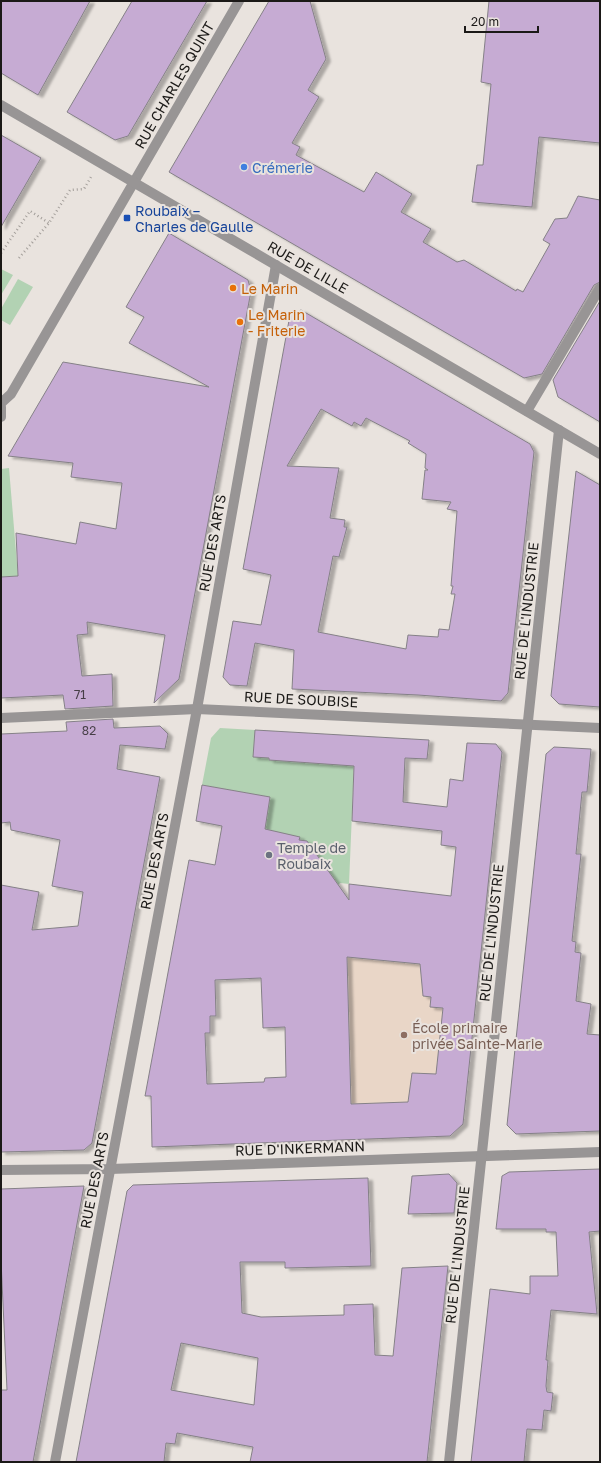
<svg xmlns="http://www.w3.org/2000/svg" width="601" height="1463" font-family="'Golos Text',sans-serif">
	<defs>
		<filter id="shadow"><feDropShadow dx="4.5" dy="2.5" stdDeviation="1" flood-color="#0004"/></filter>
	</defs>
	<rect width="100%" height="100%" fill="#e9e3de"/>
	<!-- education -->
	<polygon fill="#e9d6c7" points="332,922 482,936 463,1124 450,1136 340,1141"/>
	<!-- green -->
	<g fill="#b2d2b3">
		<polygon points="1,269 13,275 1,295"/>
		<polygon points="18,279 33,287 10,325 1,320 1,309"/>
		<polygon points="9,468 18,576 1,577 1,469"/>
		<path d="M220 728 255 730 269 760 354 765 349 884 340 883 324 902C321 883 322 844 299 840L300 837 255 832 267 814 270 797 202 785 211 738Z"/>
	</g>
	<!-- building -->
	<g fill="#c6abd3" stroke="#858187" fill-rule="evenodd" filter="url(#shadow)">
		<polygon points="1,1 90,1 38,95 1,73"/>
		<polygon points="132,1 207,1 128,136 115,140 67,112"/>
		<polygon points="269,1 310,1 326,59 308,90 319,97 292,143 300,147 296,155 364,192 376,172 412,194 401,212 431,229 423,242 457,262 464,260 516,291 517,289 523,292 550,244 543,240 555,219 567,218 578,196 600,200 600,282 594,285 542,374 524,378 169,172"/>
		<polygon points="489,1 600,1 600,143 539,137 532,207 472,202 477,165 483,165 491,84 481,82"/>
		<polygon points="1,135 41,158 1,227"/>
		<polygon points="169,233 248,280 251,291 179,679 154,703 165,635 87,622 88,634 77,635 82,676 112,674 113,706 65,709 63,695 1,698 1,577 18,576 16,533 76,544 80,522 116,529 122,483 71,477 73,463 8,456 63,362 209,387 129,343 144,317 126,307"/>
		<polygon points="600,301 600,422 558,397 553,380"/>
		<path d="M301 310 530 444 534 452 508 693 501 701 418 695 292 689 294 650 255 643 247 686 230 685 223 677 233 621 261 625 271 575 243 569 290 315ZM321 409 352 426 354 422 361 426 366 418 410 441 408 443 426 454 425 468 428 470H425L422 499 451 502 447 509 457 511 451 586H453L451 594H455L449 630 439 629 438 637 408 635 406 649 318 632 333 556 339 557 347 527H344L345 520 330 518 339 468 287 466Z"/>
		<polygon points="576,471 600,485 600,707 559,704 551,696"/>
		<polygon points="113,719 114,728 160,726 168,734 165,749 120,745 117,769 160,777 92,1143 84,1150 1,1152 1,885 39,892 32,930 78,926 83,892 52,886 60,840 11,830 10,822 1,823 1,734 67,731 66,722"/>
		<path d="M255 730 429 740 427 759 405 758 403 802 447 807 450 779 463 781 467 743 496 744 502 752 463 1124 450 1136 152 1147 151 1096H145L189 860 215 865 222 826 196 821 202 785 270 797 265 829 300 837 299 840 307 841 349 900V884L451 896 456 847 441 845 442 831 352 821 354 766 269 760V758L253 757ZM347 957 420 964 423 996 431 997 430 1007 443 1008 436 1074 412 1073 408 1102 351 1104ZM261 978 263 1028 285 1027 286 1077 265 1078 264 1082 207 1084 205 1033H210V1016H216L215 980Z"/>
		<polygon points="554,747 591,749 587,792 582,792 576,854 581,854 572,941 576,942 575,952 581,953 576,1001 591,1004 587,1034 600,1035 600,1131 516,1134 507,1125 546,754"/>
		<polygon points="600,1169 600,1231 589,1232 597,1314 551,1310 546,1360 548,1360 546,1386 547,1392 553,1393 551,1411 544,1410 542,1430 527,1429 524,1462 471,1462 490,1289 530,1294 530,1276 558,1276 556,1232 546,1232 546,1229 496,1229 502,1176 509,1172"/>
		<polygon points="449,1174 457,1183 454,1213 408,1214 412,1176"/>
		<path d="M368 1178 371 1266 285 1268V1262H240L242 1313 261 1317 344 1315V1305L373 1304 375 1355 393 1356 402 1268 448 1266 427 1462H250L253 1447 177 1433 175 1444 166 1443 164 1462H76L127 1191 133 1185ZM181 1343 258 1358 254 1405 171 1390Z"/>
		<polygon points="84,1186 33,1462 1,1462 1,1390 7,1390 1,1260 1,1189"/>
	</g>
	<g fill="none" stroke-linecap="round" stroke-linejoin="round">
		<!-- path -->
		<g stroke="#a39e9a" stroke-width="2.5" stroke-dasharray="1 3" stroke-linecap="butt">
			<polyline points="1,253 30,211 49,223"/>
			<polyline points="19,258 49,223 70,190 84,189 91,177"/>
		</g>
		<!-- minor -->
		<g stroke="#989595" stroke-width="10">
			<polyline points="1,403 11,394 239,1"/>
			<polyline points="1,407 1,417"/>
			<polyline points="527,411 600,288"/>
			<polyline points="1,718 197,709 600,728"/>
			<polyline points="1,1170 110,1169 600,1152"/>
			<polyline points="55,1462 197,709 276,265"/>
			<polyline points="449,1462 559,430"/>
		</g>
		<!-- tertiary -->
		<polyline stroke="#989595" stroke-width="10" points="1,105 600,454"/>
	</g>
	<!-- markers -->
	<circle fill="#3f7fe0" stroke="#e9e3de" stroke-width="1.5" cx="244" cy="167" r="4"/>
	<rect fill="#1a4fb4" stroke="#e9e3de" stroke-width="1.5" x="123" y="214" width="8" height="8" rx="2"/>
	<g fill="#e8710a" stroke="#e9e3de" stroke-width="1.5">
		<circle cx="233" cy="288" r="4"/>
		<circle cx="240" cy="322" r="4"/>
	</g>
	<circle fill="#6b7280" stroke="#e9e3de" stroke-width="1.5" cx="269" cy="855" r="4"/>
	<circle fill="#8d6e63" stroke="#e9e3de" stroke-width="1.5" cx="404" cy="1035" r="4"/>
	<g text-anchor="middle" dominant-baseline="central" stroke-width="4" stroke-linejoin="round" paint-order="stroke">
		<!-- number labels -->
		<g font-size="12" fill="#463e46">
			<text x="80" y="694">71</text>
			<text x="89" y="730">82</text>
		</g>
		<!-- street labels -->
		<g font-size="14" fill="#1b1917" stroke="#e9e3de">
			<text transform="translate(174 85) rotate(-60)">RUE CHARLES QUINT</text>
			<text transform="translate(308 267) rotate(30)">RUE DE LILLE</text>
			<text transform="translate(212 543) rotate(-80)">RUE DES ARTS</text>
			<text transform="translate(526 611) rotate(-84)">RUE DE L'INDUSTRIE</text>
			<text transform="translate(301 699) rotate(3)">RUE DE SOUBISE</text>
			<text transform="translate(154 861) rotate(-79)">RUE DES ARTS</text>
			<text transform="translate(491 933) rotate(-84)">RUE DE L'INDUSTRIE</text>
			<text transform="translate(300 1148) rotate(-2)">RUE D'INKERMANN</text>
			<text transform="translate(94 1180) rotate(-79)">RUE DES ARTS</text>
			<text transform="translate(457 1255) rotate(-84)">RUE DE L'INDUSTRIE</text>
		</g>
		<!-- shop labels -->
		<g font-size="14" fill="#366cbe" stroke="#e9e3de" text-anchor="start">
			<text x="252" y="167">Crémerie</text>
		</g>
		<!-- transit labels -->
		<g font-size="14" fill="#164399" stroke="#e9e3de" text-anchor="start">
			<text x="135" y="210">Roubaix –<tspan x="135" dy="16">Charles de Gaulle</tspan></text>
		</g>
		<!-- food labels -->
		<g font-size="14" fill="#c56008" stroke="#e9e3de" text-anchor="start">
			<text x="241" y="288">Le Marin</text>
			<text x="248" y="314">Le Marin<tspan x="248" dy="16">- Friterie</tspan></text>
		</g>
		<!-- worship labels -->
		<g font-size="14" fill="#5b616d" stroke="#e9e3de" text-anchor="start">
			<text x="277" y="847">Temple de<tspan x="277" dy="16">Roubaix</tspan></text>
		</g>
		<!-- education labels -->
		<g font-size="14" fill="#785e54" stroke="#e9e3de" text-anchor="start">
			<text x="412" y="1027">École primaire<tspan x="412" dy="16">privée Sainte-Marie</tspan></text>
		</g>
	</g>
	<!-- border -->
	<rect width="601" height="1463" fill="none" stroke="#1b1917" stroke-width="4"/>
	<!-- scale -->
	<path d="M465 26v6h73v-6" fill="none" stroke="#1b1917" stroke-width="2"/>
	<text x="471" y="26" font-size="12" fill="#1b1917" stroke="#e9e3de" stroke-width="3" paint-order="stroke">20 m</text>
</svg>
